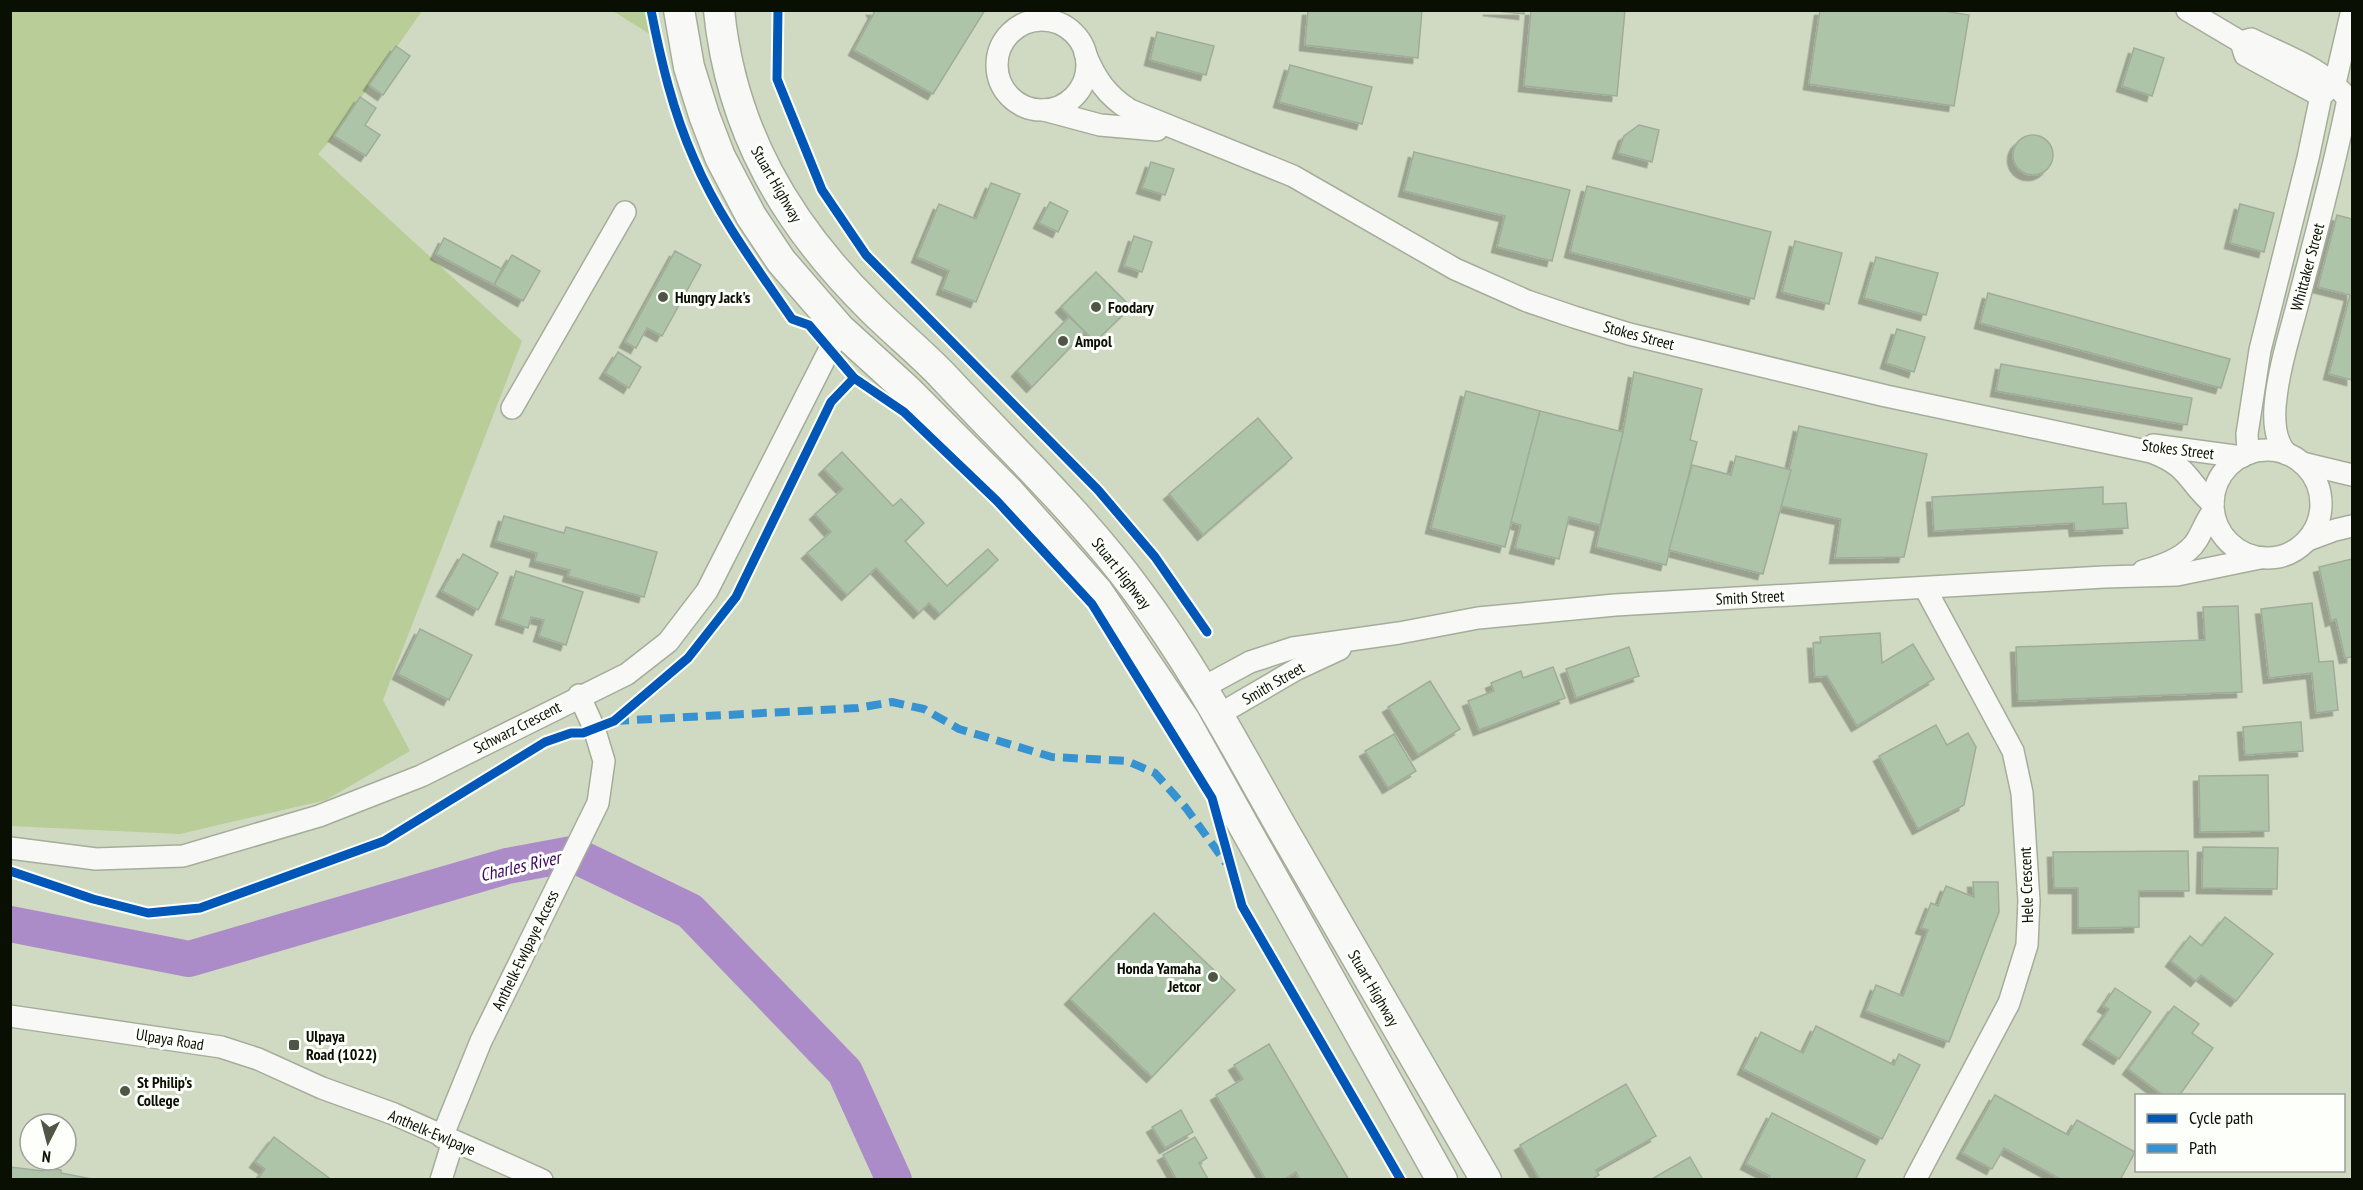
<svg xmlns="http://www.w3.org/2000/svg" width="2363" height="1190" font-family="'PT Sans Narrow',sans-serif">
	<defs>
		<filter id="shadow"><feDropShadow dx="-5.5" dy="5.5" stdDeviation="0" flood-color="#0004"/></filter>
	</defs>
	<rect width="100%" height="100%" fill="#d0dac2"/>
	<!-- green -->
	<g fill="#b9cd99">
		<polygon points="10,11 422,11 334,136 318,154 522,341 383,700 410,751 326,800 180,834 11,826"/>
		<polygon points="613,11 656,11 659,40"/>
	</g>
	<g fill="none" stroke-linecap="round" stroke-linejoin="round">
		<!-- river -->
		<polyline stroke="#ab8cc8" stroke-width="36" points="10,924 189,959 507,866 572,854 690,911 845,1072 894,1180"/>
	</g>
	<!-- building -->
	<g fill="#adc4a9" stroke="#a0ac9a" stroke-width="1.5" filter="url(#shadow)">
		<polygon points="872,10 985,10 933,94 854,50 874,13"/>
		<polygon points="1308,10 1422,10 1418,58 1305,45"/>
		<polygon points="1488,10 1524,10 1524,14"/>
		<polygon points="1531,10 1625,10 1617,96 1524,86"/>
		<polygon points="1820,10 1938,10 1969,15 1954,106 1809,84"/>
		<polygon points="1157,32 1214,46 1206,75 1150,60"/>
		<polygon points="396,46 410,56 383,95 369,85"/>
		<polygon points="2134,48 2164,58 2152,96 2122,86"/>
		<polygon points="1290,65 1372,87 1362,124 1279,102"/>
		<polygon points="360,97 376,108 365,125 380,135 366,156 334,136"/>
		<polygon points="1639,125 1659,130 1652,162 1618,153 1624,136"/>
		<circle cx="2033" cy="155" r="20"/>
		<polygon points="1414,152 1570,190 1552,261 1497,247 1505,216 1404,191"/>
		<polygon points="1151,162 1174,169 1165,195 1142,188"/>
		<polygon points="991,183 1020,194 976,302 942,289 949,271 917,257 939,204 976,219"/>
		<polygon points="1587,186 1771,232 1754,299 1570,252"/>
		<polygon points="1050,202 1068,211 1058,232 1039,223"/>
		<polygon points="2240,204 2274,213 2264,252 2230,243"/>
		<polygon points="2337,215 2352,219 2352,380 2329,374 2350,295 2318,287"/>
		<polygon points="1134,236 1152,242 1142,272 1124,266"/>
		<polygon points="444,238 502,269 494,285 436,254"/>
		<polygon points="1795,241 1842,253 1829,304 1782,292"/>
		<polygon points="675,251 701,265 662,336 647,328 636,348 625,342"/>
		<polygon points="512,255 540,271 523,301 494,285"/>
		<polygon points="1876,257 1938,273 1926,315 1864,298"/>
		<polygon points="1096,272 1131,307 1095,342 1061,307"/>
		<polygon points="1988,293 2230,359 2221,388 1980,323"/>
		<polygon points="1069,317 1085,332 1032,387 1017,371"/>
		<polygon points="1897,329 1925,337 1914,372 1886,363"/>
		<polygon points="618,352 641,367 629,388 605,373"/>
		<polygon points="2001,364 2192,398 2187,425 1996,391"/>
		<polygon points="1634,372 1702,389 1690,440 1697,442 1666,565 1596,547 1623,432"/>
		<polygon points="1466,391 1540,411 1505,547 1431,528"/>
		<polygon points="1540,411 1623,432 1600,525 1569,517 1559,559 1515,548 1521,525 1511,522"/>
		<polygon points="1258,418 1292,458 1203,535 1169,494"/>
		<polygon points="1799,426 1927,454 1904,557 1835,558 1841,519 1781,506"/>
		<polygon points="842,452 893,506 901,499 924,523 905,541 947,586 988,549 998,560 940,614 929,603 919,613 876,568 847,595 807,553 831,532 815,514 843,489 824,469"/>
		<polygon points="1736,456 1791,470 1763,574 1669,550 1692,465 1731,475"/>
		<polygon points="2103,487 2103,504 2126,503 2128,528 2075,531 2074,523 1934,531 1932,497"/>
		<polygon points="504,516 564,533 566,527 657,552 644,597 568,576 570,570 535,561 537,553 496,541"/>
		<polygon points="463,554 498,573 478,610 442,591"/>
		<polygon points="2352,559 2352,657 2345,658 2336,619 2331,621 2319,567"/>
		<polygon points="516,571 583,592 566,645 539,636 544,620 531,617 528,628 501,619"/>
		<polygon points="2312,603 2319,662 2333,661 2338,710 2316,713 2312,673 2269,678 2261,609"/>
		<polygon points="2238,606 2242,692 2018,701 2016,647 2205,640 2203,607"/>
		<polygon points="420,629 472,655 449,700 398,674"/>
		<polygon points="1880,633 1882,663 1913,644 1934,679 1857,726 1827,676 1815,677 1813,643 1821,643 1820,637"/>
		<polygon points="1629,647 1639,676 1576,698 1566,669"/>
		<polygon points="1553,667 1565,698 1479,730 1468,701 1494,691 1491,683 1521,671 1523,678"/>
		<polygon points="1430,681 1460,729 1418,755 1388,707"/>
		<polygon points="2301,722 2303,751 2245,755 2243,727"/>
		<polygon points="1936,725 1947,745 1968,733 1976,747 1964,805 1918,829 1879,756"/>
		<polygon points="1394,734 1416,771 1388,788 1365,751"/>
		<polygon points="2268,775 2269,831 2200,832 2199,776"/>
		<polygon points="2203,847 2278,848 2277,889 2202,888"/>
		<polygon points="2188,851 2189,891 2139,891 2139,927 2078,928 2078,888 2054,888 2053,852"/>
		<polygon points="1973,882 1998,882 1999,912 1949,1042 1866,1011 1876,985 1903,996 1928,930 1921,928 1931,903 1938,906 1946,886 1974,897"/>
		<polygon points="1154,913 1235,990 1152,1077 1070,999"/>
		<polygon points="2225,917 2273,954 2236,1001 2201,975 2196,981 2171,961 2190,936 2202,946"/>
		<polygon points="2115,988 2151,1012 2119,1059 2088,1039 2109,1009 2103,1006"/>
		<polygon points="2174,1006 2199,1024 2192,1033 2213,1048 2179,1096 2164,1096 2128,1069"/>
		<polygon points="1816,1026 1894,1065 1899,1054 1920,1065 1882,1139 1743,1069 1761,1032 1803,1053"/>
		<polygon points="1269,1044 1349,1180 1300,1180 1296,1172 1283,1180 1266,1180 1216,1095 1243,1079 1234,1065"/>
		<polygon points="1626,1084 1656,1136 1596,1170 1599,1175 1591,1180 1540,1180 1520,1145"/>
		<polygon points="1995,1095 2068,1135 2077,1120 2135,1152 2120,1180 2062,1180 2004,1148 1992,1169 1962,1153"/>
		<polygon points="1181,1110 1193,1132 1165,1148 1152,1127"/>
		<polygon points="1772,1113 1865,1160 1855,1180 1769,1180 1770,1176 1746,1164"/>
		<polygon points="274,1137 329,1178 328,1180 263,1180 259,1177 265,1169 255,1162"/>
		<polygon points="1195,1137 1207,1158 1199,1163 1208,1179 1177,1180 1163,1155"/>
		<polygon points="1690,1157 1703,1180 1650,1180"/>
		<polygon points="10,1167 43,1171 44,1168 61,1170 61,1173 97,1180 10,1180"/>
	</g>
	<g fill="none" stroke-linecap="round" stroke-linejoin="round">
		<!-- minor casing -->
		<g stroke="#a5ad9a" stroke-width="24">
			<g id="minor">
				<polyline points="2187,10 2241,42 2245,55 2321,96"/>
				<circle cx="1042" cy="65" r="45"/>
				<path d="M2241 42 2251 39C2285 56 2324 68 2348 99 2335 165 2317 230 2300 295 2291 331 2278 369 2275 407 2274 423 2275 442 2287 454"/>
				<path d="M1085 53C1095 78 1107 96 1130 110L1293 176 1455 269 1527 301 1574 317 1629 334 1886 396 2151 452C2191 467 2186 481 2213 504"/>
				<polyline points="1044,110 1100,125 1157,130"/>
				<polyline points="512,408 625,212"/>
				<polyline points="2153,445 2242,457"/>
				<circle cx="2267" cy="504" r="54"/>
				<polyline points="2248,454 2247,434 2260,350 2308,158 2321,96 2335,83 2352,10"/>
				<polyline points="2302,463 2352,475"/>
				<polyline points="2308,540 2335,530 2352,526"/>
				<path d="M2143 571C2162 566 2186 558 2197 540 2203 530 2205 522 2213 511"/>
				<polyline points="1202,688 1250,662 1293,648 1399,633 1478,618 1615,605 2104,577 2177,575 2260,558"/>
				<polyline points="1218,715 1297,669 1340,649"/>
				<polyline points="10,848 96,859 183,856 319,816 421,776 627,674 668,642 707,591 840,329"/>
				<polyline points="10,1016 221,1047 258,1059 322,1088 394,1114 542,1180"/>
				<polyline points="442,1137 481,1041 598,803 604,761 594,728 579,695"/>
				<polyline points="441,1180 453,1141"/>
				<polyline points="1915,1180 2009,1003 2027,945 2029,901 2022,793 2013,751 1925,588"/>
			</g>
		</g>
		<!-- highway casing -->
		<g stroke="#a5ad9a" stroke-width="33">
			<g id="highway">
				<polyline points="679,10 689,67 704,115 720,157 751,216 781,261 840,329 907,390 1008,491 1097,591 1185,721 1442,1180"/>
				<path d="M719 10C731 130 786 224 871 308 894 331 920 352 943 376 1009 447 1081 514 1138 592 1195 668 1239 753 1286 835 1353 950 1419 1065 1486 1180"/>
			</g>
		</g>
		<!-- minor -->
		<use href="#minor" stroke="#f8f9f6" stroke-width="21"/>
		<!-- highway -->
		<use href="#highway" stroke="#f8f9f6" stroke-width="30"/>
		<!-- quiet -->
		<polyline stroke="#3792d1" stroke-width="8" stroke-dasharray="15 8" stroke-linecap="butt" points="614,721 858,708 892,702 924,709 959,729 1052,757 1127,761 1155,773 1186,808 1226,863"/>
		<!-- cycleway casing -->
		<g stroke="#fdfffa" stroke-width="13">
			<g id="cycleway">
				<path d="M651 10C661 61 673 112 694 159 718 216 757 268 792 319L809 325 854 378 904 412 997 501 1092 604 1212 798 1242 906 1401 1180"/>
				<polyline points="778,10 777,79 822,190 866,255 1098,490 1155,557 1207,632"/>
				<polyline points="10,871 93,899 148,913 200,908 384,841 545,742 571,733 583,733 614,721 688,658 736,597 831,402 854,378"/>
			</g>
		</g>
		<!-- cycleway -->
		<use href="#cycleway" stroke="#0057b8" stroke-width="9"/>
	</g>
	<!-- markers -->
	<g fill="#4f5645" stroke="#fdfffa" stroke-width="2">
		<circle cx="663" cy="297" r="6"/>
		<circle cx="1096" cy="307" r="6"/>
		<circle cx="1063" cy="341" r="6"/>
		<circle cx="1213" cy="977" r="6"/>
		<rect x="288" y="1039" width="12" height="12" rx="3"/>
		<circle cx="125" cy="1091" r="6"/>
	</g>
	<g text-anchor="middle" dominant-baseline="central" stroke-width="6" stroke-linejoin="round" paint-order="stroke">
		<!-- street labels -->
		<g font-size="16" fill="#090f02" stroke="#fdfffa">
			<text transform="translate(777 184) rotate(60)">Stuart Highway</text>
			<text transform="translate(2307 267) rotate(-75)">Whittaker Street</text>
			<text transform="translate(1639 335) rotate(15)">Stokes Street</text>
			<text transform="translate(2178 449) rotate(7)">Stokes Street</text>
			<text transform="translate(1122 573) rotate(52)">Stuart Highway</text>
			<text transform="translate(1750 597) rotate(-3)">Smith Street</text>
			<text transform="translate(1273 683) rotate(-30)">Smith Street</text>
			<text transform="translate(517 727) rotate(-27)">Schwarz Crescent</text>
			<text transform="translate(2026 885) rotate(-92)">Hele Crescent</text>
			<text transform="translate(525 950) rotate(-64)">Anthelk-Ewlpaye Access</text>
			<text transform="translate(1374 988) rotate(60)">Stuart Highway</text>
			<text transform="translate(170 1039) rotate(9)">Ulpaya Road</text>
			<text transform="translate(432 1132) rotate(23)">Anthelk-Ewlpaye</text>
		</g>
		<!-- poi labels -->
		<g font-size="16" font-weight="bold" fill="#090f02" stroke="#fdfffa" text-anchor="start">
			<text x="675" y="297">Hungry Jack's</text>
			<text x="1108" y="307">Foodary</text>
			<text x="1075" y="341">Ampol</text>
			<text x="1201" y="968" text-anchor="end">Honda Yamaha<tspan x="1201" dy="18">Jetcor</tspan></text>
			<text x="306" y="1036">Ulpaya<tspan x="306" dy="18">Road (1022)</tspan></text>
			<text x="137" y="1082">St Philip's<tspan x="137" dy="18">College</tspan></text>
		</g>
		<!-- water labels -->
		<g font-size="18" font-style="italic" fill="#3d0561" stroke="#fdfffa">
			<text transform="translate(520 866) rotate(-13)">Charles River</text>
		</g>
	</g>
	<!-- border -->
	<rect width="2363" height="1190" fill="none" stroke="#090f02" stroke-width="24"/>
	<!-- legend -->
	<rect x="2135" y="1094" width="210" height="78" fill="#fdfffa" stroke="#9b9f97" stroke-width="1.5"/>
	<rect x="2147" y="1114" width="30" height="9" fill="#0057b8" stroke="#9b9f97" stroke-width="1.5"/>
	<text x="2189" y="1124" font-size="18" fill="#090f02">Cycle path</text>
	<rect x="2147" y="1144" width="30" height="9" fill="#3792d1" stroke="#9b9f97" stroke-width="1.5"/>
	<text x="2189" y="1154" font-size="18" fill="#090f02">Path</text>
	<!-- north arrow -->
	<g transform="translate(48 1142) rotate(186)"><circle r="28" fill="#fdfffa" stroke="#9b9f97" stroke-width="1.5"/>
	<path d="M0-4.5L10 22L0 15L-10 22Z" fill="#4f5645"/>
	<text y="-9" font-size="16" font-weight="bold" text-anchor="middle" fill="#090f02">N</text>
	</g>
</svg>
